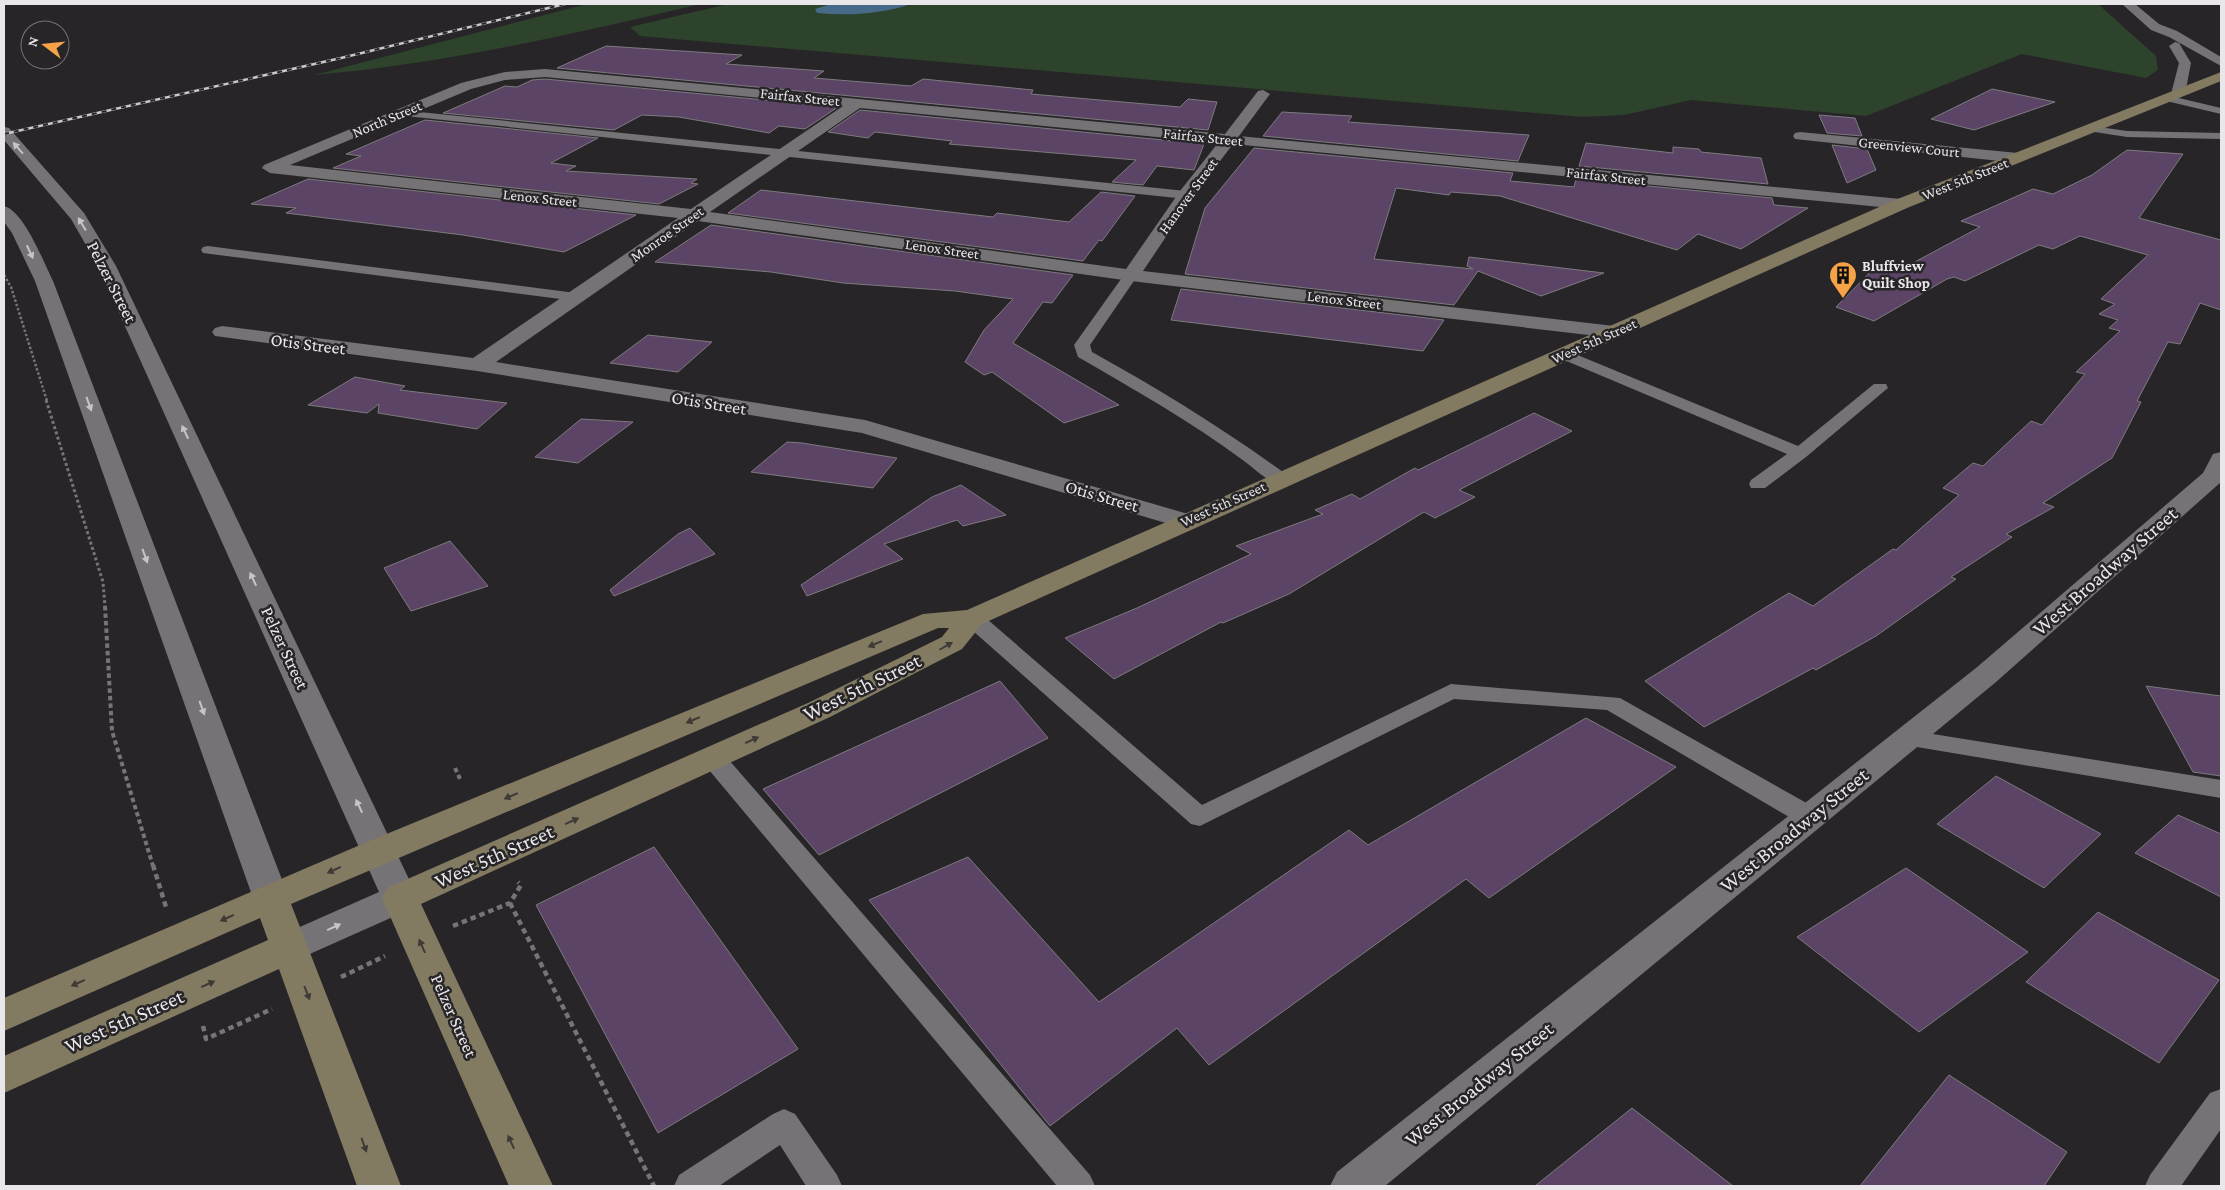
<svg xmlns="http://www.w3.org/2000/svg" width="2225" height="1190" font-family="'Crimson Pro',serif">
	<rect width="100%" height="100%" fill="#272527"/>
	<!-- green -->
	<g fill="#2d432c">
		<path d="M587 4H701C573 34 445 64 314 75Z"/>
		<polygon points="728,4 2098,4 2156,56 2158,70 2146,78 2022,54 1866,116 1691,100 1624,115 1582,117 640,36 630,27"/>
	</g>
	<!-- water -->
	<path fill="#466a87" d="M831 4H911C881 14 848 16 817 13L815 9Z"/>
	<!-- building -->
	<g fill="#5c4466" stroke="#7d7b7e">
		<polygon points="606,46 742,55 726,64 824,71 814,78 911,86 923,79 1033,90 1031,94 1180,107 1188,99 1217,102 1208,130 557,68"/>
		<polygon points="545,79 838,107 805,129 779,126 769,133 679,117 642,115 614,130 443,113 505,86 517,87 532,80"/>
		<polygon points="1992,89 2055,102 1974,130 1931,119"/>
		<polygon points="860,110 1204,144 1194,170 1157,166 1143,185 1112,182 1136,160 949,144 952,141 875,132 868,138 828,132"/>
		<polygon points="1282,112 1352,116 1348,122 1529,135 1518,161 1263,136"/>
		<polygon points="1819,115 1855,118 1862,136 1827,133"/>
		<polygon points="425,120 598,138 551,163 576,166 566,171 697,179 691,183 698,184 659,204 333,168 361,156 346,154"/>
		<polygon points="1586,143 1673,153 1673,147 1699,149 1701,152 1761,158 1768,184 1579,166"/>
		<polygon points="1832,145 1867,149 1876,170 1847,183"/>
		<polygon points="1254,148 1513,173 1510,181 1574,187 1576,179 1772,198 1774,205 1808,208 1741,249 1698,234 1677,250 1500,196 1451,192 1449,195 1396,188 1374,259 1473,269 1467,266 1469,257 1604,273 1541,296 1478,271 1454,305 1185,274 1205,208"/>
		<polygon points="2127,150 2183,154 2139,218 2221,240 2221,310 2200,303 2180,344 2168,342 2137,401 2141,402 2112,458 2043,503 2054,507 2006,534 2012,537 1951,577 1956,579 1876,636 1816,670 1813,668 1704,727 1645,681 1789,593 1813,606 1893,549 1896,550 1959,495 1943,488 1973,463 1983,466 2031,421 2042,425 2085,374 2076,372 2120,331 2109,328 2118,320 2099,314 2115,304 2101,299 2148,255 2080,236 2053,249 2039,245 1965,281 1954,277 1947,279 1874,321 1836,307 1878,264 1898,271 1980,227 1961,221 2033,189 2053,194 2092,175"/>
		<polygon points="308,179 636,215 564,252 463,235 286,213 296,208 251,204"/>
		<polygon points="761,190 993,217 997,213 1069,222 1101,192 1135,196 1102,241 1099,240 1083,261 728,213"/>
		<polygon points="711,225 1073,275 1052,303 1043,302 1013,343 1119,405 1064,423 992,372 984,375 965,362 984,330 1013,299 955,291 843,283 771,272 655,262"/>
		<polygon points="1181,289 1444,320 1423,351 1171,320"/>
		<polygon points="648,335 712,342 678,372 610,363"/>
		<polygon points="355,377 405,386 400,390 507,403 477,429 378,413 379,404 367,413 308,405"/>
		<polygon points="1534,413 1572,431 1459,490 1475,497 1435,518 1424,512 1289,594 1223,623 1221,622 1114,679 1065,638 1137,608 1251,554 1236,546 1323,514 1315,510 1352,494 1360,499 1415,468 1418,470"/>
		<polygon points="581,419 633,422 578,463 535,457"/>
		<polygon points="787,442 802,443 897,458 873,488 751,472"/>
		<polygon points="961,485 1006,515 963,526 957,520 884,544 903,559 807,596 801,585 932,497"/>
		<polygon points="690,528 715,554 614,596 610,590 678,534"/>
		<polygon points="450,541 488,586 411,611 384,568"/>
		<polygon points="1000,681 1048,738 819,855 763,789"/>
		<polygon points="2146,686 2221,696 2221,776 2193,772"/>
		<polygon points="1586,718 1676,767 1489,898 1466,879 1209,1065 1177,1028 1050,1126 869,900 968,857 1099,1002 1349,830 1368,845"/>
		<polygon points="1996,776 2101,834 2044,888 1937,824"/>
		<polygon points="2178,815 2221,834 2221,897 2135,853"/>
		<polygon points="654,847 798,1049 658,1133 536,905"/>
		<polygon points="1906,868 2028,952 1919,1032 1797,937"/>
		<polygon points="2098,912 2219,980 2159,1063 2026,982"/>
		<polygon points="1949,1075 2067,1152 2044,1186 1860,1186"/>
		<polygon points="1632,1108 1733,1186 1535,1186"/>
	</g>
	<g fill="none" stroke-linecap="round" stroke-linejoin="round">
		<!-- path-far3 -->
		<polyline stroke="#767476" stroke-width="2.5" stroke-dasharray="2.5 2" stroke-linecap="butt" points="4,275 11,287 47,401"/>
		<!-- path-far2 -->
		<polyline stroke="#767476" stroke-width="3" stroke-dasharray="3 2.5" stroke-linecap="butt" points="46,400 103,582 105,607"/>
		<!-- path-far1 -->
		<g stroke="#767476" stroke-width="4" stroke-dasharray="4.5 3" stroke-linecap="butt">
			<polyline points="105,606 112,731 153,866"/>
			<polyline points="455,768 461,781"/>
		</g>
		<!-- path -->
		<g stroke="#767476" stroke-width="4.5" stroke-dasharray="5.5 4" stroke-linecap="butt">
			<polyline points="153,865 166,907"/>
			<polyline points="510,903 654,1186"/>
			<polyline points="453,926 510,903 521,885 518,882"/>
			<polyline points="341,977 385,956"/>
			<polyline points="203,1026 206,1039 272,1009"/>
		</g>
		<!-- service -->
		<g fill="#757376" fill-rule="evenodd">
			<polygon points="2166,95 2221,108 2221,114 2162,100 2161,98"/>
			<polygon points="400,110 1186,191 1192,195 1186,199 396,115 394,113"/>
			<polygon points="2092,126 2127,131 2221,133 2221,139 2127,137 2088,131 2088,127"/>
			<polygon points="208,246 576,293 583,297 576,301 203,253 201,250 203,247"/>
			<path d="M1131 271 1138 275 1090 345 1092 352C1159 389 1224 429 1287 475L1289 479 1287 483C1271 487 1257 470 1244 461 1192 422 1135 390 1078 357L1074 345 1126 272Z"/>
			<polygon points="1563,349 1798,446 1874,384 1886,384 1888,388 1806,457 1765,488 1751,488 1749,484 1751,480 1787,454 1557,357 1555,354"/>
			<polygon points="972,611 980,613 1202,805 1451,684 1620,698 1819,810 1823,817 1819,824 1810,826 1801,824 1607,710 1454,699 1200,826 1191,824 964,623 961,618 964,613"/>
			<polygon points="1908,730 2221,780 2221,798 1899,744 1896,738 1899,732"/>
			<polygon points="713,750 722,752 1090,1175 1095,1186 1057,1186 704,764 701,758 704,752"/>
			<polygon points="2221,1089 2221,1129 2181,1186 2145,1186 2150,1175 2210,1093"/>
			<polygon points="784,1109 795,1114 837,1175 842,1186 806,1186 780,1145 719,1186 674,1186 679,1175 773,1114"/>
		</g>
		<!-- minor -->
		<g fill="#757376" fill-rule="evenodd">
			<path d="M545 69 1225 134 1258 91 1263 90 1270 94 1239 136 1901 199 1907 200 1909 204 1907 208 1901 209 1233 144 1192 198 1143 271 1614 326 1621 328 1624 332 1621 336 1614 338 1131 281 698 221 496 362 865 420 1195 516 1199 521 1195 526 1186 529 862 433 477 371 215 336 212 332 215 328 222 326 473 358 678 218 270 173 262 168 264 165 461 83 505 72ZM545 77 843 106 691 209 290 165 471 89 505 80ZM860 108 1218 143 1180 191 1126 269 710 212Z"/>
			<polygon points="1800,132 2018,153 2026,158 2018,163 1795,139 1793,136 1795,133"/>
			<polygon points="2221,452 2221,482 1996,682 1385,1186 1330,1186 1337,1172 1976,668 2203,473 2213,454"/>
		</g>
		<!-- tertiary -->
		<g fill="#757376" fill-rule="evenodd">
			<polygon points="2122,4 2135,4 2159,24 2177,31 2221,57 2221,66 2169,37 2151,30"/>
			<polygon points="2175,42 2179,43 2191,63 2185,94 2178,98 2171,94 2179,63 2169,46"/>
			<polygon points="4,127 9,128 84,213 116,266 418,898 413,908 303,957 290,962 277,957 271,947 277,937 379,892 98,266 71,219 4,140"/>
			<path d="M4 206C24 211 44 263 53 281L289 898 284 908 271 912 258 908 253 898 35 281 12 233 4 222Z"/>
		</g>
		<!-- secondary -->
		<polygon fill="#837a62" fill-rule="evenodd" points="2221,72 2221,81 1907,208 982,624 962,649 830,717 421,904 553,1186 509,1186 382,898 387,888 808,703 942,637 949,628 938,628 291,904 401,1186 357,1186 279,969 4,1093 4,1056 268,940 260,918 4,1031 4,998 367,842 923,614 967,610 1895,200"/>
		<!-- rail casing -->
		<g stroke="#cbc9cb" stroke-width="2.5">
			<polyline id="rail" points="4,134 341,58 565,4"/>
		</g>
		<!-- rail -->
		<use href="#rail" stroke="#272527" stroke-width="2" stroke-dasharray="5" stroke-linecap="butt"/>
	</g>
	<!-- one-way arrows -->
	<defs><path id="oneway-solid" d="M-6-.8H1V-3.2L6.5 0L1 3.2V.8H-6Z" transform="scale(1.25)"/></defs>
	<g fill="#c6c4c6">
		<use href="#oneway-solid" transform="translate(18 148) rotate(-131)"/>
		<use href="#oneway-solid" transform="translate(82 224) rotate(-121)"/>
		<use href="#oneway-solid" transform="translate(30 252) rotate(65)"/>
		<use href="#oneway-solid" transform="translate(89 404) rotate(70)"/>
		<use href="#oneway-solid" transform="translate(185 432) rotate(-115)"/>
		<use href="#oneway-solid" transform="translate(145 556) rotate(70)"/>
		<use href="#oneway-solid" transform="translate(253 579) rotate(-115)"/>
		<use href="#oneway-solid" transform="translate(202 708) rotate(70)"/>
		<use href="#oneway-solid" transform="translate(359 806) rotate(-115)"/>
		<use href="#oneway-solid" transform="translate(334 927) rotate(-24)"/>
	</g>
	<g fill="#3e3a36">
		<use href="#oneway-solid" transform="translate(875 644) rotate(157)"/>
		<use href="#oneway-solid" transform="translate(946 646) rotate(-30)"/>
		<use href="#oneway-solid" transform="translate(693 720) rotate(157)"/>
		<use href="#oneway-solid" transform="translate(752 740) rotate(-24)"/>
		<use href="#oneway-solid" transform="translate(511 796) rotate(157)"/>
		<use href="#oneway-solid" transform="translate(572 821) rotate(-24)"/>
		<use href="#oneway-solid" transform="translate(334 870) rotate(156)"/>
		<use href="#oneway-solid" transform="translate(227 918) rotate(156)"/>
		<use href="#oneway-solid" transform="translate(422 946) rotate(-114)"/>
		<use href="#oneway-solid" transform="translate(78 983) rotate(156)"/>
		<use href="#oneway-solid" transform="translate(208 984) rotate(-24)"/>
		<use href="#oneway-solid" transform="translate(307 993) rotate(69)"/>
		<use href="#oneway-solid" transform="translate(511 1142) rotate(-114)"/>
		<use href="#oneway-solid" transform="translate(364 1145) rotate(70)"/>
	</g>
	<!-- icons -->
	<defs>
		<g id="building-pin" transform="scale(1.4375)"><path d="M0 17L-7.5 6A9.5 9.5 0 1 1 7.5 6Z" fill="#f5a346" stroke="#272527"/><path d="M-4-6H4V6H1V3H-1V6H-4ZM-2.5-4.3h1.7v1.8h-1.7ZM.8-4.3h1.7v1.8H.8ZM-2.5-1h1.7V.8h-1.7ZM.8-1h1.7V.8H.8Z" fill="#111"/></g>
	</defs>
	<g fill-rule="evenodd">
		<use href="#building-pin" x="1843" y="275"/>
	</g>
	<g text-anchor="middle" dominant-baseline="central" stroke-width="5" stroke-linejoin="round" paint-order="stroke">
		<!-- far-street labels -->
		<g font-size="15" fill="#e9e7e9" stroke="#272527">
			<text transform="translate(800 97) rotate(6)">Fairfax Street</text>
			<text transform="translate(387 119) rotate(-23)">North Street</text>
			<text transform="translate(1203 137) rotate(6)">Fairfax Street</text>
			<text transform="translate(1909 147) rotate(6)">Greenview Court</text>
			<text transform="translate(1606 176) rotate(6)">Fairfax Street</text>
			<text transform="translate(1965 179) rotate(-22)">West 5th Street</text>
			<text transform="translate(1188 196) rotate(-54)">Hanover Street</text>
			<text transform="translate(540 198) rotate(6)">Lenox Street</text>
			<text transform="translate(667 234) rotate(-35)">Monroe Street</text>
			<text transform="translate(942 249) rotate(8)">Lenox Street</text>
			<text transform="translate(1344 300) rotate(7)">Lenox Street</text>
			<text transform="translate(1594 341) rotate(-24)">West 5th Street</text>
			<text transform="translate(1223 504) rotate(-24)">West 5th Street</text>
		</g>
		<!-- far-poi labels -->
		<g font-size="15" font-weight="bold" fill="#e9e7e9" stroke="#272527" text-anchor="start">
			<text x="1862" y="266">Bluffview<tspan x="1862" dy="17">Quilt Shop</tspan></text>
		</g>
		<!-- street labels -->
		<g font-size="18" fill="#e9e7e9" stroke="#272527">
			<text transform="translate(112 282) rotate(63)">Pelzer Street</text>
			<text transform="translate(308 344) rotate(7)">Otis Street</text>
			<text transform="translate(709 403) rotate(9)">Otis Street</text>
			<text transform="translate(1102 496) rotate(16)">Otis Street</text>
			<text transform="translate(285 648) rotate(65)">Pelzer Street</text>
			<text transform="translate(454 1016) rotate(66)">Pelzer Street</text>
		</g>
		<!-- near-street labels -->
		<g font-size="21" fill="#e9e7e9" stroke="#272527">
			<text transform="translate(2105 571) rotate(-41)">West Broadway Street</text>
			<text transform="translate(862 687) rotate(-26)">West 5th Street</text>
			<text transform="translate(1794 830) rotate(-39)">West Broadway Street</text>
			<text transform="translate(494 856) rotate(-24)">West 5th Street</text>
			<text transform="translate(124 1021) rotate(-24)">West 5th Street</text>
			<text transform="translate(1479 1084) rotate(-39)">West Broadway Street</text>
		</g>
	</g>
	<!-- border -->
	<rect width="2225" height="1190" fill="none" stroke="#e9e7e9" stroke-width="10"/>
	<!-- north arrow -->
	<g transform="translate(45 45) rotate(286)"><circle r="24" fill="#272527" stroke="#757375"/>
	<path d="M0-4L9 19L0 12L-9 19Z" fill="#f5a346"/>
	<text y="-8" font-size="14" font-weight="bold" text-anchor="middle" fill="#e9e7e9">N</text>
	</g>
</svg>
